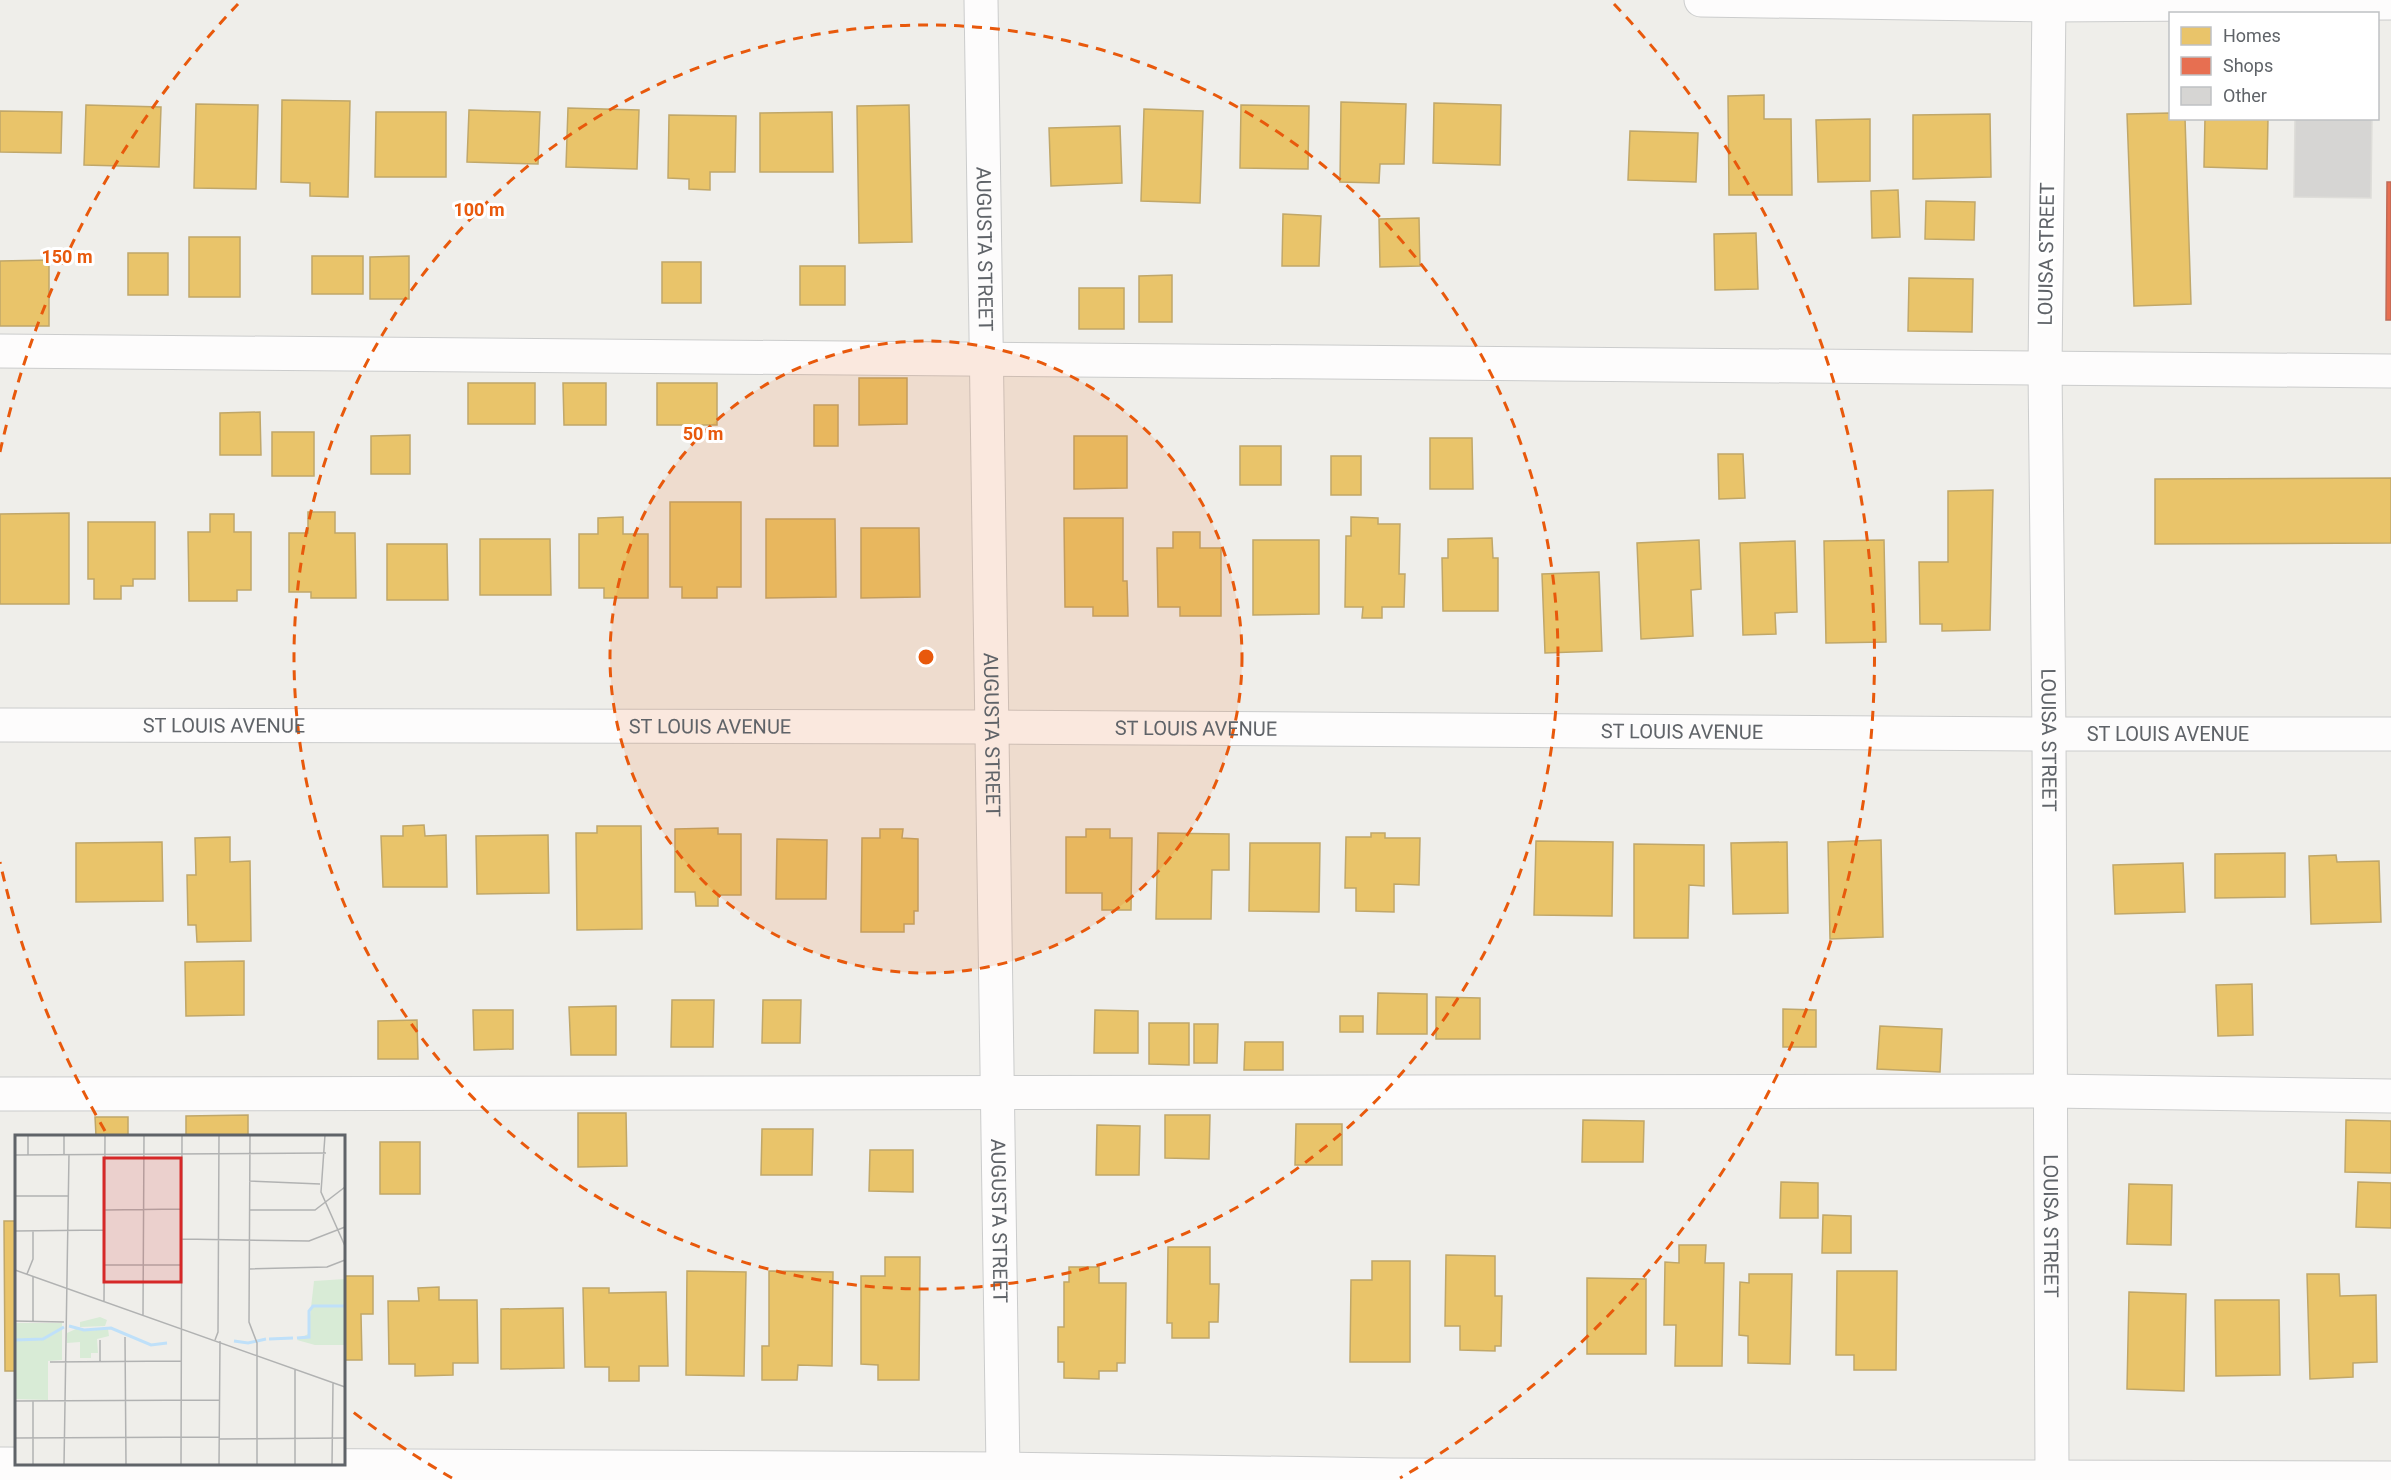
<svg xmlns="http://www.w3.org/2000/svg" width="2391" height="1480" font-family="Roboto,sans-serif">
	<rect width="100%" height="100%" fill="#efeeea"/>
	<!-- homes -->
	<g fill="#e9c46a" stroke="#c0a769" stroke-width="1.5">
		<polygon points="1764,95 1764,119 1791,119 1792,195 1729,195 1728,96"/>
		<polygon points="282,100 350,101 348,197 310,196 310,183 281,182"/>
		<polygon points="1341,102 1406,104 1404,164 1380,164 1379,183 1340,182"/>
		<polygon points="1434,103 1501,105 1500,165 1433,163"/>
		<polygon points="196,104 258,105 256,189 194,188"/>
		<polygon points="86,105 161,107 159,167 84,165"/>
		<polygon points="909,105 912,242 859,243 857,106"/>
		<polygon points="1241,105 1309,106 1308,169 1240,168"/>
		<polygon points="568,108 639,110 637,169 566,167"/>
		<polygon points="1144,109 1203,111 1200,203 1141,201"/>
		<polygon points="469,110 540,112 538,164 467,162"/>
		<polygon points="0,111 62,112 61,153 0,152"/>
		<polygon points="376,112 446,112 446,177 375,177"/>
		<polygon points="832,112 833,172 760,172 760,113"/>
		<polygon points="2170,113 2170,118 2185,118 2191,304 2134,306 2127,114"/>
		<polygon points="1990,114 1991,177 1913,179 1913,115"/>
		<polygon points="669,115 736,116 735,172 710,172 710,190 689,189 689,179 668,178"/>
		<polygon points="2205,118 2268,118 2267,169 2204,167"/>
		<polygon points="1870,119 1870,181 1818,182 1816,120"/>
		<polygon points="1120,126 1122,183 1051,186 1049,128"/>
		<polygon points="1630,131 1698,133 1696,182 1628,180"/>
		<polygon points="1898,190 1900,237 1872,238 1871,191"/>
		<polygon points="1926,201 1975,202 1974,240 1925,239"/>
		<polygon points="1283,214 1321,216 1319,266 1282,266"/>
		<polygon points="1419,218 1420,266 1380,267 1379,219"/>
		<polygon points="1756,233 1758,289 1715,290 1714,234"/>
		<rect x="189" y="237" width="51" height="60"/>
		<rect x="128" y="253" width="40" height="42"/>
		<rect x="312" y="256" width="51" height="38"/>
		<polygon points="409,256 409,299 370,299 370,257"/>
		<polygon points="49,260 49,326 0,326 0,261"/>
		<rect x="662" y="262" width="39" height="41"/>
		<rect x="800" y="266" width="45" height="39"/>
		<polygon points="1172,275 1172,322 1139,322 1139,276"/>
		<polygon points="1909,278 1973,279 1972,332 1908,331"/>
		<rect x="1079" y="288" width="45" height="41"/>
		<polygon points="859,378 907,378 907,424 859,425"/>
		<rect x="468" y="383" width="67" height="41"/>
		<polygon points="563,383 606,383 606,425 564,425"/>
		<rect x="657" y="383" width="60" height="42"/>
		<rect x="814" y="405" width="24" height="41"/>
		<polygon points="260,412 261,455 220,455 220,413"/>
		<rect x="272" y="432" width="42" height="44"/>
		<polygon points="410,435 410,474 371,474 371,436"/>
		<polygon points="1074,436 1127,436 1127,488 1074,489"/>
		<polygon points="1430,438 1472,438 1473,489 1430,489"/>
		<rect x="1240" y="446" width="41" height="39"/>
		<polygon points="1718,454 1743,454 1745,498 1719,499"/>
		<rect x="1331" y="456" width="30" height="39"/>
		<polygon points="2391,478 2391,543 2155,544 2155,479"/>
		<polygon points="1993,490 1990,630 1942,631 1942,624 1920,624 1919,562 1948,562 1948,491"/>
		<polygon points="670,502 741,502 741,587 717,587 717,598 682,598 682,587 670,587"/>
		<polygon points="308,512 335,512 335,533 355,533 356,598 311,598 311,592 289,592 289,533 308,533"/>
		<polygon points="69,513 69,604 0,604 0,514"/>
		<polygon points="210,514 234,514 234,532 251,532 251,590 237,590 237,601 189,601 188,532 210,532"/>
		<polygon points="623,517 623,534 648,534 648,598 604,598 604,588 579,588 579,534 598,534 598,518"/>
		<polygon points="1351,517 1378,518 1378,524 1400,524 1399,574 1405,574 1404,607 1382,607 1382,618 1362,618 1363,607 1345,607 1346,536 1351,536"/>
		<polygon points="1064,518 1123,518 1123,581 1127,581 1128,616 1093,616 1093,607 1065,607"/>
		<polygon points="766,519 835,519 836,597 766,598"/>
		<polygon points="88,522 155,522 155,579 133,579 133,586 121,586 121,599 94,599 94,579 88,579"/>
		<polygon points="861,528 919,528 920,597 861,598"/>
		<polygon points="1173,532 1200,532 1200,548 1221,548 1221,616 1180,616 1180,607 1158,607 1157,548 1173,548"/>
		<polygon points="1492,538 1493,558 1498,558 1498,611 1443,611 1442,558 1448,558 1448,539"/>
		<polygon points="480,539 550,539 551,595 480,595"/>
		<polygon points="1253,540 1319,540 1319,614 1253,615"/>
		<polygon points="1699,540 1701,589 1691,590 1693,636 1641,639 1637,543"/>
		<polygon points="1884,540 1886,642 1826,643 1824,541"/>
		<polygon points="1795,541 1797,612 1775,613 1776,634 1743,635 1740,543"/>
		<polygon points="387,544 447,544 448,600 387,600"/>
		<polygon points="1599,572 1602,651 1545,653 1542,574"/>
		<polygon points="424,825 425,836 446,835 447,887 383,887 381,836 403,836 403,826"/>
		<polygon points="597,826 641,826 642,929 577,930 576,833 597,833"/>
		<polygon points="718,828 718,834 741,834 741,895 718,895 718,906 696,906 695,892 675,892 675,829"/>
		<polygon points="880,829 903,829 902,838 918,839 918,911 914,911 914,924 904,924 904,932 861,932 862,838 880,838"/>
		<polygon points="1086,829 1110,829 1110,838 1132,838 1131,910 1102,910 1102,893 1066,893 1066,837 1086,837"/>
		<polygon points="1158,833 1229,834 1229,870 1212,870 1211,919 1156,919"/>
		<polygon points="1371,833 1385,833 1385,838 1420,838 1419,885 1394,884 1394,912 1356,911 1356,888 1345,888 1346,837 1371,837"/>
		<polygon points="548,835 549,893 477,894 476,836"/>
		<polygon points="230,837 230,862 250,861 251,941 197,942 196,925 188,925 187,875 196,875 195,838"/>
		<polygon points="777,839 827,840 826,899 776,899"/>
		<polygon points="1881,840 1883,937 1830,939 1828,842"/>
		<polygon points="1536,841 1613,842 1612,916 1534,915"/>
		<polygon points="162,842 163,901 76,902 76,843"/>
		<polygon points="1787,842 1788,913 1733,914 1731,843"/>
		<polygon points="1250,843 1320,843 1319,912 1249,911"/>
		<polygon points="1634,844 1704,845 1704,886 1689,885 1688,938 1634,938"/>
		<polygon points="2285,853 2285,897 2215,898 2215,854"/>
		<polygon points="2336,855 2337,862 2379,861 2381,922 2311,924 2309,856"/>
		<polygon points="2183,863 2185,912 2115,914 2113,865"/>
		<polygon points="244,961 244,1015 186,1016 185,962"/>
		<polygon points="2252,984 2253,1035 2218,1036 2216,985"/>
		<polygon points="1378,993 1427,994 1427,1034 1377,1034"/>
		<polygon points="1436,997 1480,998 1480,1039 1436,1039"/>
		<polygon points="672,1000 714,1000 713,1047 671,1047"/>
		<polygon points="763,1000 801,1000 800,1043 762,1043"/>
		<polygon points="616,1006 616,1055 571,1055 569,1007"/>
		<polygon points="1783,1009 1816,1010 1816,1047 1783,1047"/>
		<polygon points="473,1010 513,1010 513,1049 474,1050"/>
		<polygon points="1095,1010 1138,1011 1138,1053 1094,1053"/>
		<rect x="1340" y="1016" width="23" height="16"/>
		<polygon points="417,1020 418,1059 378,1059 378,1021"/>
		<polygon points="1149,1023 1189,1023 1189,1065 1149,1064"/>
		<polygon points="1194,1024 1218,1024 1217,1063 1194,1063"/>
		<polygon points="1880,1026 1942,1029 1940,1072 1877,1069"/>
		<polygon points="1245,1042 1283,1042 1283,1070 1244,1070"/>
		<polygon points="578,1113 626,1113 627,1166 578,1167"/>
		<polygon points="248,1115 248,1136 186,1136 186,1116"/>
		<polygon points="1165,1115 1210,1115 1209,1159 1165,1158"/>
		<polygon points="95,1117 128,1117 128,1136 96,1136"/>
		<polygon points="1583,1120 1644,1121 1643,1162 1582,1162"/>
		<polygon points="2346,1120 2391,1121 2391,1173 2345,1172"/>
		<polygon points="1296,1124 1342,1124 1342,1165 1295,1165"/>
		<polygon points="1097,1125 1140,1126 1139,1175 1096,1175"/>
		<polygon points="762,1129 813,1129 812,1175 761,1175"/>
		<rect x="380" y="1142" width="40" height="52"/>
		<polygon points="870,1150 913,1150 913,1192 869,1191"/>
		<polygon points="1781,1182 1818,1183 1818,1218 1780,1218"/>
		<polygon points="2358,1182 2391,1183 2391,1228 2356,1227"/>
		<polygon points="2129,1184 2172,1185 2171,1245 2127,1244"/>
		<polygon points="1823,1215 1851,1216 1851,1253 1822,1253"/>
		<polygon points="4,1221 16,1221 16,1371 5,1371"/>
		<polygon points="1679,1245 1706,1245 1705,1263 1724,1263 1722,1366 1675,1366 1676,1325 1664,1325 1665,1262 1679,1263"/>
		<polygon points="1168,1247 1210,1247 1210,1284 1219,1284 1218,1322 1209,1322 1209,1338 1172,1338 1172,1323 1167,1323"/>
		<polygon points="1446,1255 1495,1256 1495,1296 1502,1296 1501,1346 1495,1346 1495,1351 1460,1350 1460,1326 1445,1326"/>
		<polygon points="885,1257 920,1257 919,1380 878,1380 878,1365 861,1364 861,1276 885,1276"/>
		<polygon points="1372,1261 1410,1261 1410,1362 1350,1362 1351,1280 1372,1280"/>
		<polygon points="1069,1267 1099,1267 1099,1283 1126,1283 1125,1363 1117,1363 1117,1371 1099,1371 1099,1379 1064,1378 1064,1362 1058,1362 1058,1327 1064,1327 1064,1282 1069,1282"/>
		<polygon points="687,1271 746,1272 744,1376 686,1375"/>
		<polygon points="769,1271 833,1272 832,1366 798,1365 797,1380 762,1380 762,1346 769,1346"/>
		<polygon points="1837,1271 1897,1271 1896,1370 1854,1370 1854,1355 1836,1355"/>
		<polygon points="1749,1274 1792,1274 1790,1364 1748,1363 1748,1336 1739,1335 1740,1282 1749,1283"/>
		<polygon points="2307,1274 2339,1274 2340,1296 2376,1295 2377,1362 2353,1363 2353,1377 2310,1379"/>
		<polygon points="344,1276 373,1276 373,1314 361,1314 362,1360 344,1360"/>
		<polygon points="1587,1278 1646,1279 1646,1354 1587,1354"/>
		<polygon points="439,1287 439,1300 477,1300 478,1363 453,1363 453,1375 415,1376 415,1364 389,1364 388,1301 419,1301 418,1288"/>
		<polygon points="583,1288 609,1288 609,1293 666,1292 668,1366 639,1366 639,1381 609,1381 609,1367 585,1367"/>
		<polygon points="2129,1292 2186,1294 2184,1391 2127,1389"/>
		<polygon points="2215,1300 2279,1300 2280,1375 2216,1376"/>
		<polygon points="563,1308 564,1368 501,1369 501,1309"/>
	</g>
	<!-- shops -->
	<polygon fill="#e76f51" stroke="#be6b58" stroke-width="1.5" points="2387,182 2391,182 2391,320 2386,320"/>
	<!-- building -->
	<polygon fill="#d6d5d3" stroke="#deddd9" stroke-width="1.5" points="2295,118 2372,118 2371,198 2294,197"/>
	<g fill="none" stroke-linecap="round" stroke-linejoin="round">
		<!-- minor casing -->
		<g stroke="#cbcccc" stroke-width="35">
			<g id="minor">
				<path id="s1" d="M981 0 1003 1469"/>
				<polyline points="1701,0 2049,5 2391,3"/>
				<path id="s2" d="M2049 0 2045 369 2049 734 2052 1475"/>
				<polyline points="0,351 2391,371"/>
				<path id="s3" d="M0 725 992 727 2049 734H2391"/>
				<polyline points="0,1094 2050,1091 2391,1096"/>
				<polyline points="0,1464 1003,1469 1393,1475 2391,1478"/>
			</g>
		</g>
		<!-- minor -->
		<use href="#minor" stroke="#fdfcfc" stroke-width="33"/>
	</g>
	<!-- distance rings -->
	<circle cx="926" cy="657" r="316" fill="#e8590c" fill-opacity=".12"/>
	<g fill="none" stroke="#e8590c" stroke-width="3" stroke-dasharray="10 8">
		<circle cx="926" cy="657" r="316"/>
		<circle cx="926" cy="657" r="632"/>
		<path d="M452 1478A948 948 0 0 1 349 1409M105 1131A948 948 0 0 1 0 862M0 452A948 948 0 0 1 238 4M1614 4A948 948 0 0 1 1400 1478"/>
	</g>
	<g text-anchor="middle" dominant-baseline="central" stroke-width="6" stroke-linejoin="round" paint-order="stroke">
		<!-- street labels -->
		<g font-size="20" fill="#5f6368" stroke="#fff">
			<text stroke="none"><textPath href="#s1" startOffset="249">AUGUSTA STREET</textPath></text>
			<text transform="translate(2046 254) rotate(-89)">LOUISA STREET</text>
			<text stroke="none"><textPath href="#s3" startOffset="224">ST LOUIS AVENUE</textPath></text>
			<text stroke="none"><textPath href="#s3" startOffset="710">ST LOUIS AVENUE</textPath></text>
			<text stroke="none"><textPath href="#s3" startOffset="1196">ST LOUIS AVENUE</textPath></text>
			<text stroke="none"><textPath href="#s3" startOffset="1682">ST LOUIS AVENUE</textPath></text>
			<text stroke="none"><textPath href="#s3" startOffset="2168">ST LOUIS AVENUE</textPath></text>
			<text stroke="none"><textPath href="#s1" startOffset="735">AUGUSTA STREET</textPath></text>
			<text stroke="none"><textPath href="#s2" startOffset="740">LOUISA STREET</textPath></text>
			<text stroke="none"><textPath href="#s1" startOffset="1221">AUGUSTA STREET</textPath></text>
			<text stroke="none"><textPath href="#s2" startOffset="1226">LOUISA STREET</textPath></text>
		</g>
	</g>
	<!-- overview -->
	<g transform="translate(15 1135)">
		<rect width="330" height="330" fill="#efeeea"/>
		<path d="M330 144V210H300L282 205 293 199 299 146ZM85 182 92 185 90 191 65 192V187ZM0 188H47V225L33 226V265L0 264ZM63 193 70 196 93 194 94 201 82 204 83 218H76V223H65V207L52 208V198Z" fill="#d8ebd6"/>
		<path fill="none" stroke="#bfe0f9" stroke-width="3" d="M54 191 69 195 96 193 136 210 152 208M282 203 294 202V176L298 171H330M254 204 278 203M0 205 28 204 49 192M219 206 233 208 251 204"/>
		<path fill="none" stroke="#b1b2b2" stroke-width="1.5" d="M235 0 234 187 242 208V330M310 0 306 57 330 111M49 19V0M0 20 311 18M13 20V0M234 46 305 49M0 61H54M90 75 167 74M234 75H300L330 52M0 96 89 95M167 104 294 106 330 92M89 130H166M234 134 312 132 330 125M0 135 330 252M12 139 18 124V96M18 141V186M89 167 90 0M128 180 129 0M0 186 49 187M110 202 111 330M85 205V226M200 205 203 197 204 0M35 227 167 226M0 266 204 265M18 266V330M0 303 204 302M204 304 330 303M49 330 54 19M166 330 167 0M204 330 205 206M280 330V234M317 330 318 248"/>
		<path fill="#d62828" fill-opacity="0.15" stroke="#d62828" stroke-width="3" d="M89 23H166V147H89Z"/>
		<rect width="330" height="330" fill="none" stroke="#5f6368" stroke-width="3"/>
	</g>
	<circle cx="926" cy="657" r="9" fill="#e8590c" stroke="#fff" stroke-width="3"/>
	<g font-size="18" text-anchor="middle" font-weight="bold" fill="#e8590c" stroke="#fff" stroke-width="6" stroke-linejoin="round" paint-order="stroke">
		<text x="479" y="216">100 m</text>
		<text x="67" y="263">150 m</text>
		<text x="703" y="440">50 m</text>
	</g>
	<!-- legend -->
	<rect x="2169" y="12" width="210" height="108" fill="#ffffff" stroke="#bfc1c3" stroke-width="1.5"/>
	<rect x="2181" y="27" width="30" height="18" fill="#e9c46a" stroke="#bfc1c3" stroke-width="1.5"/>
	<text x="2223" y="42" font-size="18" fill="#5f6368">Homes</text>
	<rect x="2181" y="57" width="30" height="18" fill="#e76f51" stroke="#bfc1c3" stroke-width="1.5"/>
	<text x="2223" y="72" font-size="18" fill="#5f6368">Shops</text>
	<rect x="2181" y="87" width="30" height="18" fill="#d6d5d3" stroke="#bfc1c3" stroke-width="1.5"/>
	<text x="2223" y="102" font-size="18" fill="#5f6368">Other</text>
</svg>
